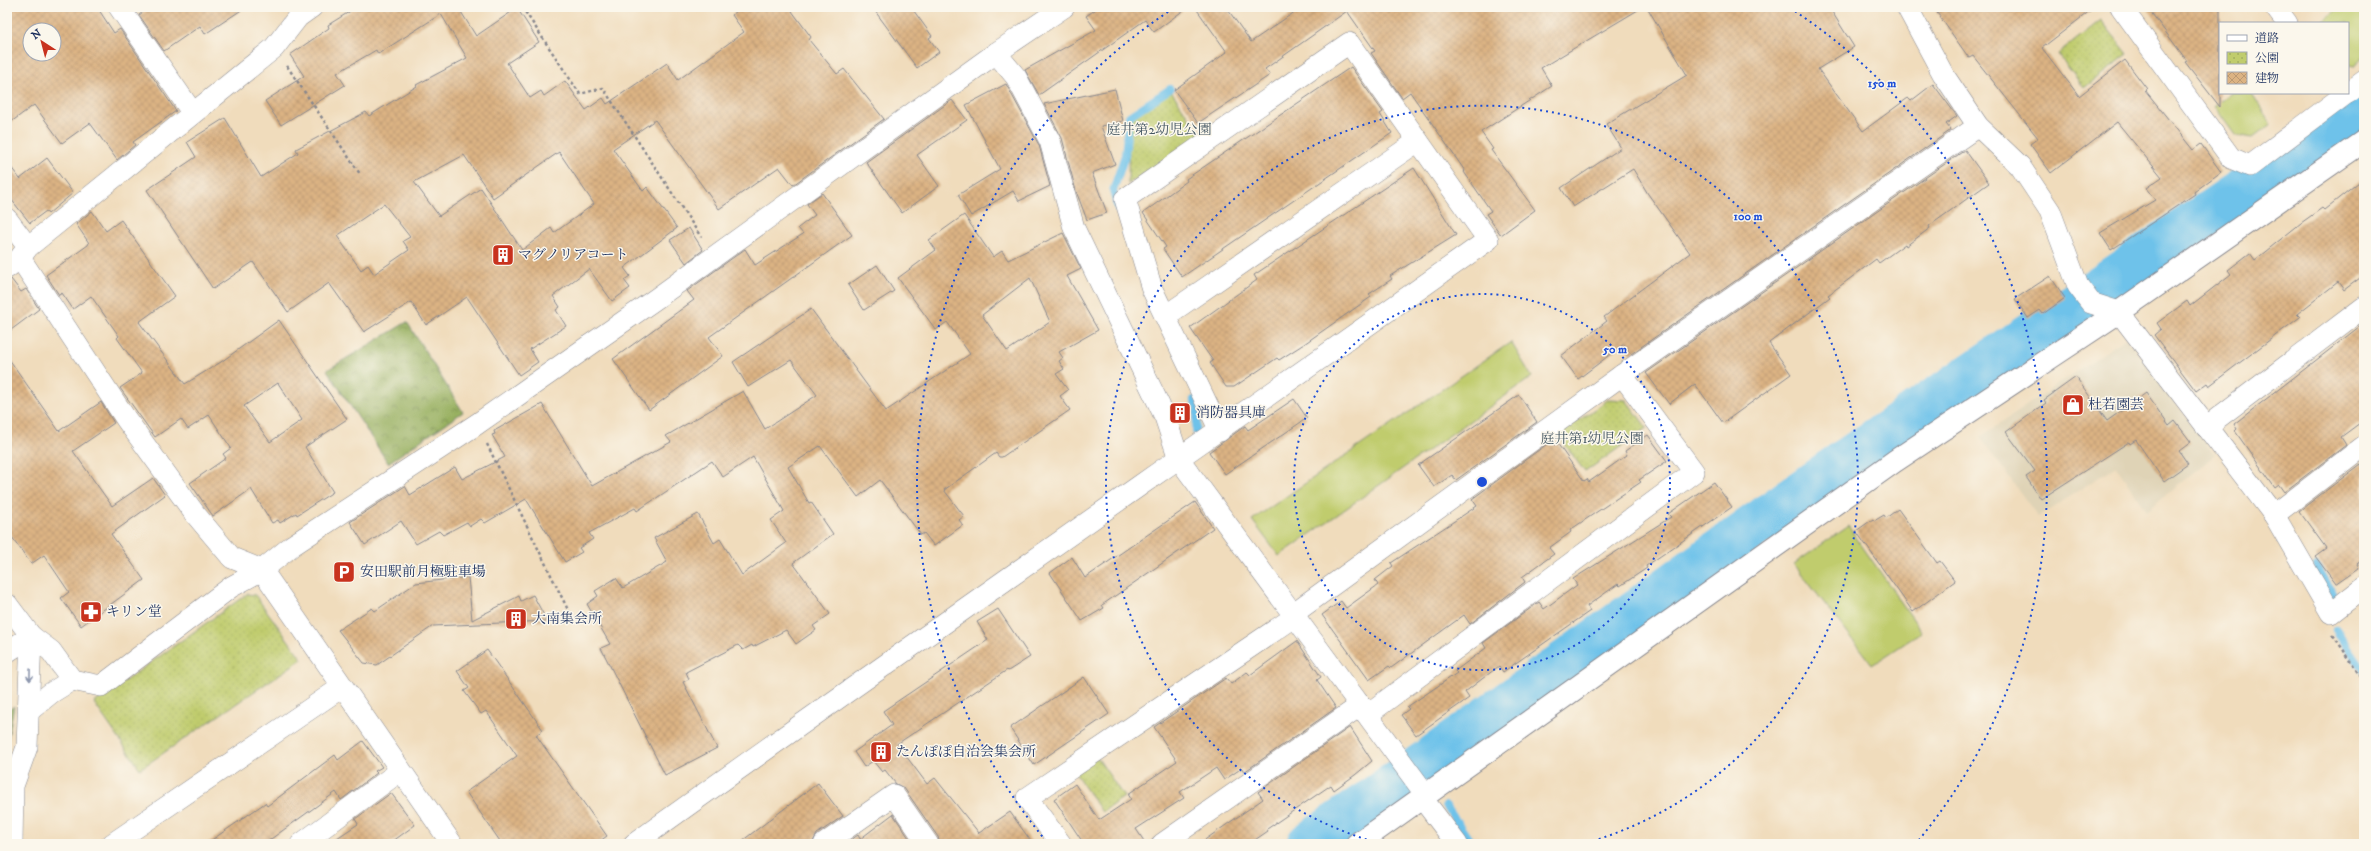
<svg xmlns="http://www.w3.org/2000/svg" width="2371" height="851" font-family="'IM FELL DW Pica','Noto Serif JP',serif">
	<defs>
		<pattern id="forest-crowns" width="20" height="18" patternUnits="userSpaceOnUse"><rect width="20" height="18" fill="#98b060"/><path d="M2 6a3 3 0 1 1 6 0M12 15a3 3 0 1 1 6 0" fill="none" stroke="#7b9052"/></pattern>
		<pattern id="park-dots" width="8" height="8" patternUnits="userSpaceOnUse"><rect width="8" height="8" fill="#c0cc6d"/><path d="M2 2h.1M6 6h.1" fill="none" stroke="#a4b061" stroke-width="1.8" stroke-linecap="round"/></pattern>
		<pattern id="building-cross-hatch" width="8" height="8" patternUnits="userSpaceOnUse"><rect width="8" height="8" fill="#dcb383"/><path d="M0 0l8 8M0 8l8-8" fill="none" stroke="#bc9a74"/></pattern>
	</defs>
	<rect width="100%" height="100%" fill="#fbf7ec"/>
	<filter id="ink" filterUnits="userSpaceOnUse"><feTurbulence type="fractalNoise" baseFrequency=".025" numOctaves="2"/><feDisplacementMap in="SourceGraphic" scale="8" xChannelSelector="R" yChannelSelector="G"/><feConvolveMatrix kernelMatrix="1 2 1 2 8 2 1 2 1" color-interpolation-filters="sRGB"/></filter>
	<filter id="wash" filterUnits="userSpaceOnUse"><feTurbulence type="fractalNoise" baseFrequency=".012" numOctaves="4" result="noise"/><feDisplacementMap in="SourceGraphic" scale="16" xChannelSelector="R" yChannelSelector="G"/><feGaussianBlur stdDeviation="0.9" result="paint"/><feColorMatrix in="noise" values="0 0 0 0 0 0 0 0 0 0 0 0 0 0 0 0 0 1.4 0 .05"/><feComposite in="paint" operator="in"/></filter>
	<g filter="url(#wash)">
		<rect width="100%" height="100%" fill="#f0dcbc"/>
		<!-- built -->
		<polygon fill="#dfd3b6" points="2126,338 2215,455 2146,511 2116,466 2038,517 1980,437"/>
		<!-- grass -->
		<g fill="#c0cc6d" stroke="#6e7e66">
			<polygon points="2340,7 2355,7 2364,17 2364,57 2354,66 2348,65 2348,23 2321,23"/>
			<polygon points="2231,93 2251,93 2271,124 2252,138 2235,135 2214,106"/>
			<polygon points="1511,342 1532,377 1279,556 1252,520"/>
			<polygon points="1848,526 1922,632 1872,665 1794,564"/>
		</g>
		<!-- forest -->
		<g fill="url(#forest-crowns)" stroke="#5a705f">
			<polygon points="407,322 463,412 388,463 327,370"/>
			<polygon points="14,706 7,743 7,711"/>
		</g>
		<!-- park -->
		<g fill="url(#park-dots)" stroke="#6e7e66">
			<polygon points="2101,20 2128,54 2084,88 2058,54"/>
			<polygon points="1170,89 1201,136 1128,184 1129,116"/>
			<polygon points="1609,399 1626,400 1647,428 1585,472 1558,435"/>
			<polygon points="247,594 255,595 302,659 140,769 94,703"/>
			<polygon points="1097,757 1124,797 1102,812 1075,773"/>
		</g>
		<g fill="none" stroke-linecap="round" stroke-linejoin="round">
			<!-- stream -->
			<g stroke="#6ec2ea" stroke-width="8">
				<polyline points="1118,209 1113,191 1125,155 1129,116 1170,89"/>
				<polyline points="1194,400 1198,407 1196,431"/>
				<polyline points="2316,566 2333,594"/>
				<polyline points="2336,630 2364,670"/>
				<polyline points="1446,806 1472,844"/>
			</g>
			<!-- river -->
			<polyline stroke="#6ec2ea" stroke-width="45" points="1309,844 1423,765 1830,472 2305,148 2364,104"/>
		</g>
		<g id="blocks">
			<!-- building -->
			<g fill="url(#building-cross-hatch)" fill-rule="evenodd">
				<path d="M7 7H97L114 33 120 29 176 111 133 142 135 145 117 160 90 123 62 143 34 105 7 125ZM30 30H54V54H30Z"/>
				<polygon points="150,7 246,7 205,34 200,26 164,51 139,15"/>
				<path d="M357 7H458L476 36 517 8 539 42 507 63 530 98 541 91 544 96 565 81 586 110 603 98 607 104 667 63 678 80 744 32 732 15 742 7H789L811 37 809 40 837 74 844 69 884 119 793 185 779 167 719 209 655 120 613 149 643 191 647 187 677 228 624 268 630 276 624 280 630 288 612 301 589 269 553 296 560 307 556 310 566 326 530 349 538 362 519 375 467 297 426 325 411 302 364 332 329 283 288 312 253 262 213 289 147 190 196 157 187 142 225 118 261 177 298 153 296 149 366 112 369 116 417 86 416 85 467 58 441 14 378 54 376 50 337 73 345 85 281 125 265 101 304 76 290 55 329 28 328 25ZM559 152 594 204 554 233 551 228 522 250 481 188 439 216 414 182 464 155 493 198ZM384 204 410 237 403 241 409 250 374 274 368 265 361 270 337 236Z"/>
				<polygon points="872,7 911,7 932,36 929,38 939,52 917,68"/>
				<polygon points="1099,7 1188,7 1154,32 1145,20 1039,95 1025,70 1096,30 1086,16"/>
				<polygon points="1195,7 1226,7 1251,42 1302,7 1643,7 1541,68 1552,86 1481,132 1493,149 1491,150 1535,210 1501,235 1486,214 1491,211 1464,172 1465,171 1440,135 1410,92 1402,98 1371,53 1375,51 1347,11 1265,69 1270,75 1198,123 1174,90 1227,52"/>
				<polygon points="1647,7 1829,7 1854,47 1818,69 1863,131 1908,98 1911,101 1933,84 1957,116 1946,124 1951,130 1631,354 1624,344 1578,379 1561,356 1607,321 1604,317 1690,253 1648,194 1633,169 1573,207 1561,188 1621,148 1606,124 1687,75"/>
				<polygon points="1933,7 2095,7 2042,48 2079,96 2125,60 2147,89 2145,90 2193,150 2201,144 2221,172 2194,192 2195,194 2111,250 2100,233 2155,200 2146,188 2162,177 2117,122 2051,173 2030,144 2038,138 1973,56 1969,58"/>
				<polygon points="2147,7 2220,7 2220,107 2185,62 2187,61"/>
				<polygon points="1351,67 1383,112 1380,114 1392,133 1182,277 1163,249 1166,247 1143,213 1187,181 1186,179"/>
				<polygon points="1006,84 1039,145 1050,186 1019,201 1013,191 971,216 958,195 1000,169 966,105"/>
				<polygon points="1115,89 1123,121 1101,126 1115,164 1092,173 1107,213 1087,220 1076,191 1062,138 1044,104"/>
				<polygon points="952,100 967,120 917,155 939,186 902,213 866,162"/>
				<polygon points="1965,150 1989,183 1929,226 1930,228 1906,246 1905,244 1879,263 1876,259 1828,295 1830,297 1769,343 1791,374 1723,423 1695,384 1669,404 1646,373"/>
				<polygon points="47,158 73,193 48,214 46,211 30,223 7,194 7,162 20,179"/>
				<polygon points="1414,168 1456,235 1390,276 1392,279 1369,294 1371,297 1304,344 1279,360 1277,358 1234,387 1226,387 1210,363 1213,361 1190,328 1257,280 1254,275"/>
				<polygon points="2364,178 2364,275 2344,290 2338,282 2297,314 2300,317 2209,386 2207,383 2196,391 2154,335 2161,329 2157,323 2187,301 2190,306 2231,274 2228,270 2250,253 2255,260 2301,223 2322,208 2324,210"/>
				<polygon points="822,193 852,235 709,337 723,356 649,410 613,359 694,300 687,291 745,249 755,265 803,234 798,228 815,215 807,204"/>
				<path d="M92 211 106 231 121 220 175 296 139 322 185 384 221 362 279 320 347 419 305 447 333 492 297 515 296 513 280 523 278 520 272 523 251 489 213 516 190 483 226 458 223 454 231 448 209 415 188 429 181 419 155 437 120 388 142 373 117 338 119 336 91 296 73 309 62 293 59 295 46 275 88 245 89 243 76 224ZM278 383 302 420 270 442 244 406Z"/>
				<path d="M964 215 993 257 1002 251 1008 260 1063 233 1081 269 1067 276 1098 330 1059 352 1063 358 1059 361 1064 369 1056 374 1068 390 1060 396 1070 410 1002 457H999L996 453 944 490 964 516 959 520 963 525 934 546 924 533 921 535 880 480 858 497 820 446 788 467 809 503 811 502 833 534 793 563 830 614 813 626 816 630 796 644 786 630 753 647 752 645 743 650 738 645 686 672 689 679 683 682 717 748 665 775 601 648 610 644 587 604 598 596 595 591 616 578 623 588 667 562 654 538 698 514 714 543 720 539 742 575 786 543 771 520 784 511 753 457 723 477 712 461 637 511 635 508 589 533 593 539 579 548 582 552 565 562 526 499 485 523 481 519 470 526 467 522 443 535 439 531 416 544 401 521 365 545 350 522 405 486 410 495 455 467 462 479 505 457 492 435 495 434 494 431 542 404 592 486 671 442 666 436 743 391 765 429 817 395 791 360 748 387 733 362 811 309 886 411 970 354 947 322 936 330 898 278 936 250 929 240ZM1030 278 1050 322 1007 351 982 315Z"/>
				<polygon points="689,228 703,250 686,263 670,240"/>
				<polygon points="877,265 894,291 864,310 848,285"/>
				<polygon points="2050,276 2065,298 2043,314 2040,310 2028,318 2015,299"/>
				<polygon points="11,279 21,292 26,289 39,309 7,333 7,280"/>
				<polygon points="2364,323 2364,420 2341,437 2346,445 2284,492 2279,485 2275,488 2235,431 2237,429 2234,424"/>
				<polygon points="7,356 59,431 101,402 114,423 73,451 112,506 153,478 165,495 111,534 144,580 81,626 61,598 69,592 44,555 31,564 7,530"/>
				<polygon points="2076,377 2107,421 2146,393 2169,426 2175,421 2191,442 2179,451 2188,464 2164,481 2136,440 2130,444 2129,442 2041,499 2026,477 2035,471 2006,432 2046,403 2044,400"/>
				<polygon points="1519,395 1537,422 1456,480 1452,475 1434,487 1418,465"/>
				<polygon points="1294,399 1307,418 1225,474 1209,452 1245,426 1248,430"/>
				<polygon points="1648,435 1667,461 1639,480 1641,482 1570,530 1571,532 1549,548 1554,554 1522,577 1525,582 1470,624 1464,615 1391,668 1389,666 1369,680 1322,615 1341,601 1346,608 1378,585 1375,580 1393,566 1391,563 1477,506 1472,499 1551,441 1554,445 1557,443 1584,481 1587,479 1589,482 1627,455 1625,451"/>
				<polygon points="2361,464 2364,468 2364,559 2357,564 2359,568 2336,584 2315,556 2326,548 2299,511"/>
				<polygon points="1714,482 1732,507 1646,566 1647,568 1620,586 1618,584 1587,606 1590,611 1503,672 1499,666 1465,692 1469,698 1416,735 1401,715 1409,709 1407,707 1457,673 1455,671 1486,648 1483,643 1539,602 1544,609 1577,585 1573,579 1671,517 1668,514"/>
				<polygon points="1195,502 1213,528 1102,605 1104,608 1082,621 1050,573 1072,557 1085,578"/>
				<polygon points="1898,509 1937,563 1940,561 1955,581 1913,612 1856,531 1873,519 1874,521 1884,515 1886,518"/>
				<polygon points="468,577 472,620 519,596 521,601 533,595 547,621 433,626 377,665 364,663 338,630 372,608 375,611 416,583"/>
				<polygon points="998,609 1030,657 1008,671 1007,670 897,744 927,784 935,778 979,833 1010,812 1033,844 940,844 938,837 904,788 896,784 885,770 882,772 873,761 864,767 854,752 892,725 883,711 988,640 977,622"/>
				<polygon points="1297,641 1321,677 1317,680 1336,708 1244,772 1242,768 1224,780 1216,768 1180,792 1184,798 1136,829 1146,844 1084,844 1054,799 1075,784 1099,820 1131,799 1128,794 1177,761 1154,727 1226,678 1231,684 1247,672 1250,675"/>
				<polygon points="487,650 543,730 536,735 607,836 596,844 502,844 466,792 517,756 486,711 481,714 464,691 469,688 457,671"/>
				<polygon points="1084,677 1109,714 1034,765 1010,728"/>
				<polygon points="1350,727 1372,761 1355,775 1334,790 1331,785 1267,829 1268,831 1249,844 1199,844 1263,799 1258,792"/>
				<polygon points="363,741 382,767 375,771 377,773 341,800 336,792 264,844 206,844 265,803 267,806 335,755 338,760"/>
				<polygon points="818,783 843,816 817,834 812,844 738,844"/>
				<polygon points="391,793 415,825 389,844 328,844 358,824 355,819"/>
				<polygon points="893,814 913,844 845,844 858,835 860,839"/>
			</g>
		</g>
	</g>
	<g filter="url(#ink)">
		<use href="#blocks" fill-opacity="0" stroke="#86868d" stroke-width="1"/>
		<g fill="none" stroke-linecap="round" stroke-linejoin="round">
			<!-- minor casing -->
			<g stroke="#86868d" stroke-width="22">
				<g id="minor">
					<polyline points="119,7 192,112"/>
					<polyline points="1907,7 1943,74 1978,126 2020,166 2050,211 2078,286 2091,303 2119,312 2274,515 2364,446"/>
					<polyline points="2121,7 2231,158 2250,166 2347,93"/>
					<polyline points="2275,7 2287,23"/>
					<polyline points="996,53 1016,77 1050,141 1074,228 1165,417 1179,459 1426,795"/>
					<polyline points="2348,93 2364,81"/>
					<polyline points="7,219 28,247"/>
					<polyline points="7,268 20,258 28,247 274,48 298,17 312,7"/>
					<polyline points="1167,315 1418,141"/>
					<polyline points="2206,427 2364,307"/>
					<polyline points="2274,515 2331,613 2364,587"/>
					<polyline points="7,604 31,636 51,651 72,680 101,686 231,587 262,570 232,558 195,514 126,419 20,258"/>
					<polyline points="1294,613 1622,375 1978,126"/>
					<polyline points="7,652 31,636"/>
					<polyline points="29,711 51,693 72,680"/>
					<polyline points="1368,714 1694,472 1622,375"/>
					<polyline points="1422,798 1457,844"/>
					<polyline points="12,844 13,786 27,747 31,636"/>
					<polyline points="112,844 342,687"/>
					<polyline points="301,844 400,771"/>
					<polyline points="452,844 262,570 293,545 477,424 657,298 996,53 1064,7"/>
					<path d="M634 844C917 640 1204 442 1488 240L1349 43 1125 199 1152 289 1220 431"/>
					<polyline points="824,844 894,795 928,844"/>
					<polyline points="1061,844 1027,798 1296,616"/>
					<polyline points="1162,844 1361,705"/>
				</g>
			</g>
			<!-- tertiary casing -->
			<g stroke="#86868d" stroke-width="24">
				<polyline id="tertiary" points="1357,844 1895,461 2119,312 2364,141"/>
			</g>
			<!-- path -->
			<g stroke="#86868d" stroke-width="2.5" stroke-dasharray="3 3" stroke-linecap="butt">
				<polyline points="522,7 580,94 603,88 701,237"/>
				<polyline points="287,66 360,174"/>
				<polyline points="487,444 570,614"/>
				<polyline points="2333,635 2364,680"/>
			</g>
			<!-- minor -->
			<use href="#minor" stroke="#fff" stroke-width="21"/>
			<!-- tertiary -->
			<use href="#tertiary" stroke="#fff" stroke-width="22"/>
		</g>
		<!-- one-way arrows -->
		<defs><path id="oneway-shaft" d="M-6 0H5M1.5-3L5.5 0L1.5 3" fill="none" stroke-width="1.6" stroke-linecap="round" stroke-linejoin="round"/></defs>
		<use stroke="#8d97ae" href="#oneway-shaft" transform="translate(30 675) rotate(91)"/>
	</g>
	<!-- distance rings -->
	<g fill="none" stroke="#1d4ed8" stroke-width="2" stroke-dasharray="2 4">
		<circle cx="1482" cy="482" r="188"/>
		<path d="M1378 843A376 376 0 1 1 1586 843"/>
		<path d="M1046 841A565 565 0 0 1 1174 8M1790 8A565 565 0 0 1 1918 841"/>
	</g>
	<!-- icons -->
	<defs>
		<g id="building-square" transform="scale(1.15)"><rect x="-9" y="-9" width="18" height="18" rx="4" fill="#c8321e" stroke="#fbf7ec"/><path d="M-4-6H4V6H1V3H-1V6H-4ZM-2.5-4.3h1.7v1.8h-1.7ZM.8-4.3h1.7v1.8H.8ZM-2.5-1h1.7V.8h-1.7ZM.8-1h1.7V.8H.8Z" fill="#fff"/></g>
		<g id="shop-square" transform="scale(1.15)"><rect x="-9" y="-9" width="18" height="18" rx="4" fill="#c8321e" stroke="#fbf7ec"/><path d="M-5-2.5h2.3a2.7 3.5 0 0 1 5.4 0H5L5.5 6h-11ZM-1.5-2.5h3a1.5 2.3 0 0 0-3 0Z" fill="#fff"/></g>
		<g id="parking-square" transform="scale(1.15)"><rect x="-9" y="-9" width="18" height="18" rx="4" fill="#c8321e" stroke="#fbf7ec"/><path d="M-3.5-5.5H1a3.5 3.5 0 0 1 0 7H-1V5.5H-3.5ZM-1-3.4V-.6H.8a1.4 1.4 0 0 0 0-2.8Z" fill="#fff"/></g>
		<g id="pharmacy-square" transform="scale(1.15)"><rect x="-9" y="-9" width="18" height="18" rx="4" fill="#c8321e" stroke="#fbf7ec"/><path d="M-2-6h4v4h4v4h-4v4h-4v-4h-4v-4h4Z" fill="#fff"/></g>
	</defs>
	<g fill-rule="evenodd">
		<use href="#building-square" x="503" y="255"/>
		<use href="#shop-square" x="2073" y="405"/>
		<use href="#building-square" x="1180" y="413"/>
		<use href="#parking-square" x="344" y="572"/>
		<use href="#pharmacy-square" x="91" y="612"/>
		<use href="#building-square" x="516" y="619"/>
		<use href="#building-square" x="881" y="752"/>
	</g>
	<g text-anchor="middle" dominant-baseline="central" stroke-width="3" stroke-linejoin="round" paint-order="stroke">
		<!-- park labels -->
		<g font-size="14" fill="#445662" stroke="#fbf7ec">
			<text x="1159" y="130">庭井第2幼児公園</text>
			<text x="1592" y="439">庭井第1幼児公園</text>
		</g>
		<!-- poi labels -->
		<g font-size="14" fill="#1b2f5e" stroke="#fbf7ec" text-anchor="start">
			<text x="518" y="255">マグノリアコート</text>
			<text x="2088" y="405">杜若園芸</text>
			<text x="1196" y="413">消防器具庫</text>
			<text x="360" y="572">安田駅前月極駐車場</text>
			<text x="106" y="612">キリン堂</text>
			<text x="532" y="619">大南集会所</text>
			<text x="896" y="752">たんぽぽ自治会集会所</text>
		</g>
	</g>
	<circle cx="1482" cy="482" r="6" fill="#1d4ed8" stroke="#fbf7ec" stroke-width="2"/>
	<g font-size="12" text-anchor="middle" font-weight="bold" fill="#1d4ed8" stroke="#fbf7ec" stroke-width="3" stroke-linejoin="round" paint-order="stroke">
		<text x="1882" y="87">150 m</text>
		<text x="1748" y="220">100 m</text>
		<text x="1615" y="353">50 m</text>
	</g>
	<!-- margin -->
	<rect width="2371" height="851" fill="none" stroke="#fbf7ec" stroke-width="24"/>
	<!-- legend -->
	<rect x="2219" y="22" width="130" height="72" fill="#fbf7ec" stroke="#a1a7b3"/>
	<rect x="2227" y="35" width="20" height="6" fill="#ffffff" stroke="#a1a7b3"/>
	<text x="2255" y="42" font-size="12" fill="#1b2f5e">道路</text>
	<rect x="2227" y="52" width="20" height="12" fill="url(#park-dots)" stroke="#a1a7b3"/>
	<text x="2255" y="62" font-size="12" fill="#1b2f5e">公園</text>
	<rect x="2227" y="72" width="20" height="12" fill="url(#building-cross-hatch)" stroke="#a1a7b3"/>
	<text x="2255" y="82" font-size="12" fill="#1b2f5e">建物</text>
	<!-- north arrow -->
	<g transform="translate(42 42) rotate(324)"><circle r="19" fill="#fbf7ec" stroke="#a1a7b3"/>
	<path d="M0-3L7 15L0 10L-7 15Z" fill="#c8321e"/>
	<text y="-6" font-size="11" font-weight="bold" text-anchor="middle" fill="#1b2f5e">N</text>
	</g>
</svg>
